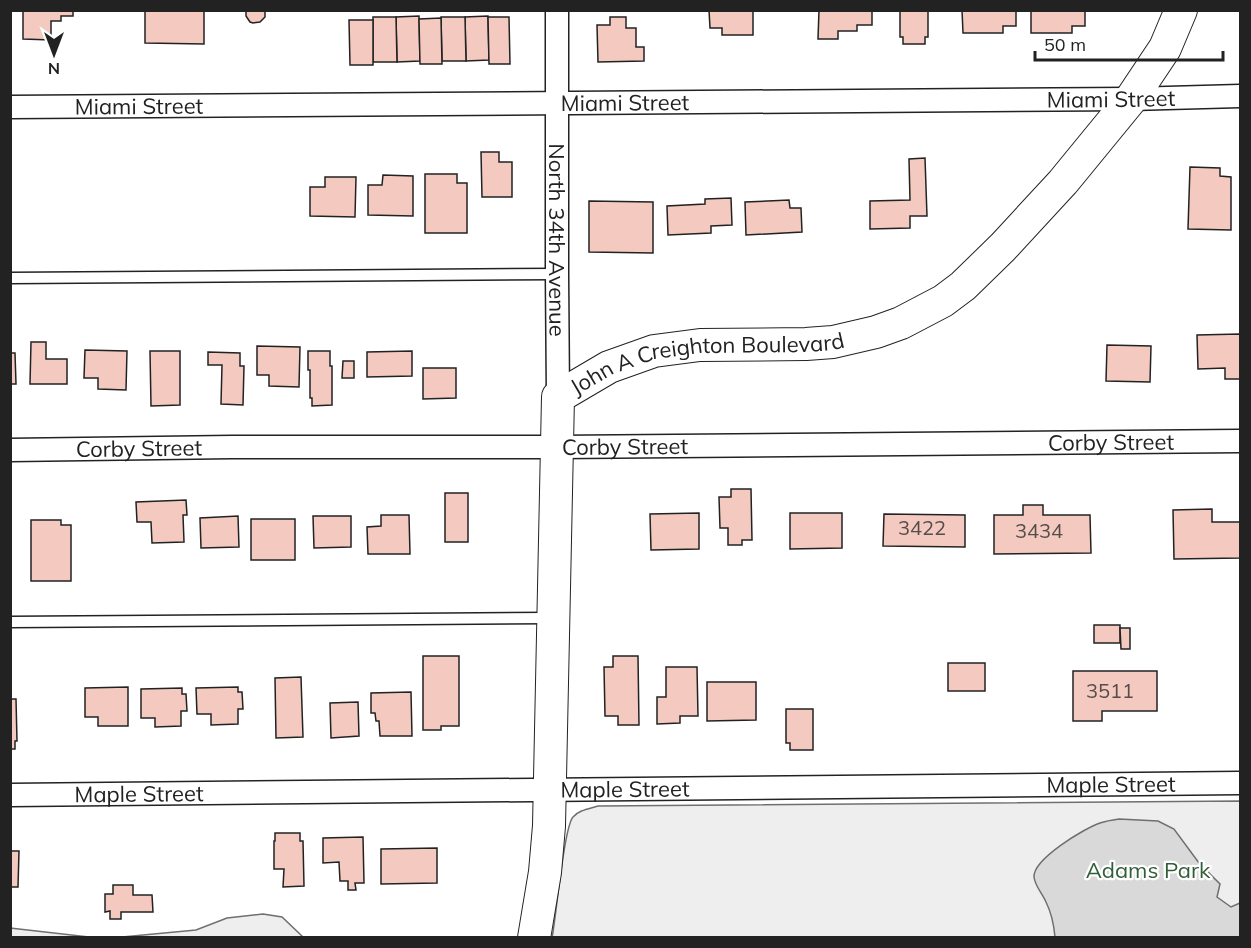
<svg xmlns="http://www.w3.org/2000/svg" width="1251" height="948" font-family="Mulish,sans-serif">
	<rect width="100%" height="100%" fill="#fff"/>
	<!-- green -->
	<g fill="#eee" stroke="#6f6f6f" stroke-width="1.5">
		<path d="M1240 801V937L552 938C556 918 564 827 573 817 579 810 588 809 598 806Z"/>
		<polygon points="263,914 282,917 303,937 122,937 196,930 227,918"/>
		<polygon points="10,928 89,937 11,937"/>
	</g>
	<!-- water -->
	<path fill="#d9d9d9" stroke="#6f6f6f" stroke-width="1.5" d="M1119 819 1158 821 1174 829 1199 863 1220 884 1217 897 1231 907 1240 903V937H1055C1054 926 1051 912 1046 902 1042 893 1035 886 1034 877 1033 859 1085 828 1100 823 1106 821 1112 820 1119 819Z"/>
	<!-- building -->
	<g fill="#f3c9c0" stroke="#222" stroke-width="1.5">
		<polygon points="23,10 73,10 73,16 61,16 61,21 51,21 51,40 23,39"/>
		<polygon points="145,10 204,10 204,44 145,43"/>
		<polygon points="265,10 265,17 260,22 253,23 250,22 246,16 246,10"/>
		<polygon points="709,10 753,10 753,35 722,35 722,28 710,28"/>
		<polygon points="819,10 872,10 872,25 857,25 857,31 838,31 838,39 818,39"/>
		<polygon points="900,10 928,10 928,37 925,37 925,44 903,44 903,37 900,37"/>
		<polygon points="962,10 1016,10 1016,26 1003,26 1003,33 963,33"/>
		<polygon points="1031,10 1085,10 1085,26 1072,26 1072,33 1031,33"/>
		<polygon points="419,16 420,61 397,62 396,17"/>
		<polygon points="488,16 489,60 466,61 465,17"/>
		<polygon points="373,17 396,17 397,62 373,62"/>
		<polygon points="441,17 465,17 466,61 442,61"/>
		<polygon points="488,17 509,17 510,64 489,64"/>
		<polygon points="610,17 626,17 626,28 636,28 636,47 644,47 644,61 598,62 597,25 610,25"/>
		<polygon points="441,18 442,64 420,64 419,19"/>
		<polygon points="349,20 373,20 373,65 350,65"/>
		<polygon points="481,152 499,152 499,162 512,162 512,197 482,197"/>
		<polygon points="925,158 927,216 910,216 910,228 870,229 870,201 910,200 909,159"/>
		<polygon points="1190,167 1220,168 1220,176 1231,177 1231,230 1188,229"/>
		<polygon points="425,174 457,174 457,183 467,183 467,233 425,233"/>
		<polygon points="383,175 413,176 413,216 368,215 368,185 382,185"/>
		<polygon points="325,177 356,177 355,217 310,216 310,187 325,187"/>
		<polygon points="731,198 732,225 711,226 711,233 668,235 667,206 705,204 705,199"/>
		<polygon points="789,200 790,208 801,208 802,232 746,235 745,202"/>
		<polygon points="589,201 653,202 653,253 589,252"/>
		<polygon points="1240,334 1240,379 1225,379 1225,368 1198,369 1197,335"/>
		<polygon points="31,342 46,342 46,359 67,359 67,384 30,384"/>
		<polygon points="1107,345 1151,346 1150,382 1106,381"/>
		<polygon points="257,346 300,347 299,387 269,386 269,375 257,375"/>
		<polygon points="85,350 127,351 126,390 98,389 98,378 84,378"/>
		<polygon points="150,351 180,351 180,405 151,406"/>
		<polygon points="308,351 330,351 330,366 332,366 332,405 312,406 312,398 310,398 310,370 308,370"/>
		<polygon points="412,351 412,376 367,377 367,352"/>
		<polygon points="208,352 240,353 240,366 244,366 243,405 221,404 222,365 208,365"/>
		<polygon points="10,353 15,353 16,384 10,384"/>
		<polygon points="343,361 354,361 354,378 342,378"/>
		<polygon points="423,368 456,368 456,398 423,399"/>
		<polygon points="731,489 751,489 752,540 742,540 742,545 728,545 728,528 720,528 719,497 731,497"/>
		<rect x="445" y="493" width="23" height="49"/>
		<polygon points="186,500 187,515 183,515 184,542 152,543 151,522 137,522 136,502"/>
		<polygon points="1023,505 1043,505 1043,515 1090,515 1091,553 994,554 994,515 1023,515"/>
		<polygon points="1212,509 1212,522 1240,522 1240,558 1174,559 1173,510"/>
		<polygon points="699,513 699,549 651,550 650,514"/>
		<polygon points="790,513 842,513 842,548 790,549"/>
		<polygon points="884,514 965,515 965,547 883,546"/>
		<polygon points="381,515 409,515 410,554 368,554 367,527 381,526"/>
		<polygon points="238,516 239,547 201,548 200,518"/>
		<polygon points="313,516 351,516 351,547 314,548"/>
		<rect x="251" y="519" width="44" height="41"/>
		<polygon points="31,520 61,520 61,525 71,525 71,581 31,581"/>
		<rect x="1094" y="625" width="26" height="18"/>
		<polygon points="1120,628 1130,628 1130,649 1121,649"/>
		<polygon points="423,656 459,656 459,726 441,726 441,730 423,730"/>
		<polygon points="613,656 638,656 639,725 618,725 618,716 605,716 604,667 613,667"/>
		<rect x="948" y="663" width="37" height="28"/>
		<polygon points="666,667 697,667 698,716 680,716 680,723 657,724 657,697 666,697"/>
		<polygon points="1073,671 1157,671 1157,711 1102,711 1102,721 1073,721"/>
		<polygon points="301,677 303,737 276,738 275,678"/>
		<polygon points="707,682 756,682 756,720 707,721"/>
		<polygon points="128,687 128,726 98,726 98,717 85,717 85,688"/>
		<polygon points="238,687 238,692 242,692 243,709 238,709 238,724 211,725 211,714 197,714 196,688"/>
		<polygon points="182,688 182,694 186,694 187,711 181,711 181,726 155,727 155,718 141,718 141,689"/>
		<polygon points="411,692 412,736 380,736 379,721 376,721 375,713 371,713 371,693"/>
		<polygon points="10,699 16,699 17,741 15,741 15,749 10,749"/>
		<polygon points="358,702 359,736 331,738 330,703"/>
		<polygon points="786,709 813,709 813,750 790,750 790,743 786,743"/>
		<polygon points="275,833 300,833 300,841 303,841 304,886 283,887 284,869 274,869 274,841 275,841"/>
		<polygon points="363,837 364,883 355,883 356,890 348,890 348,881 340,881 339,862 323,863 323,838"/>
		<polygon points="437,848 437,883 381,884 381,849"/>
		<polygon points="10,851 19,851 18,887 10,887"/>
		<polygon points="113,885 133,885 133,895 152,895 153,912 121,912 121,919 110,919 110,911 105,912 105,894 113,894"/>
	</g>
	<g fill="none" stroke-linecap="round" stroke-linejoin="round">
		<!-- lane casing -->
		<g stroke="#222" stroke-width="13">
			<g id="lane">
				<polyline points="10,278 557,274"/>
				<polyline points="10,622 550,618"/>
			</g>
		</g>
		<!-- street casing -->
		<g stroke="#222" stroke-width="25">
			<g id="street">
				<path id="s1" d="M557 10V274L558 397"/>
				<path id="s2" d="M10 107 1131 99 1240 96"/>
				<path id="s3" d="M10 450 232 447H558L1240 441"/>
				<path id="s4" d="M10 795 1240 783"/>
			</g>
		</g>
		<!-- secondary casing -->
		<g stroke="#222" stroke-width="34">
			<g id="secondary">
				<path id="s5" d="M534 938 545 872 549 826 558 397 609 367 654 351 700 345 806 344 833 342 876 332 901 323 943 301 963 286 1003 247 1063 182 1131 99 1165 48 1181 10"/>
			</g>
		</g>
		<!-- lane -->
		<use href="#lane" stroke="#fff" stroke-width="10"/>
		<!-- street -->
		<use href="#street" stroke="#fff" stroke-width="22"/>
		<!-- secondary -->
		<use href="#secondary" stroke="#fff" stroke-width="32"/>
	</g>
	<g text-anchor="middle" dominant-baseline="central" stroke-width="4.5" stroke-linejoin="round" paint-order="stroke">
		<!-- number labels -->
		<g font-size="20" fill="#564c4a">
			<text x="922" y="527">3422</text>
			<text x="1039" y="530">3434</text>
			<text x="1110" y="690">3511</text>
		</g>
		<!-- street labels -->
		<g font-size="22" fill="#222" stroke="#fff">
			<text stroke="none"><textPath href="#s2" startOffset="1101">Miami Street</textPath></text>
			<text stroke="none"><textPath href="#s2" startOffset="615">Miami Street</textPath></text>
			<text stroke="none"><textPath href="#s2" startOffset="129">Miami Street</textPath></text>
			<text stroke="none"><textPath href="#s1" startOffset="230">North 34th Avenue</textPath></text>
			<text stroke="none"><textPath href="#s5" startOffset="699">John A Creighton Boulevard</textPath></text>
			<text stroke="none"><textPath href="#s3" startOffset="1101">Corby Street</textPath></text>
			<text stroke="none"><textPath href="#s3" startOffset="615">Corby Street</textPath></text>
			<text stroke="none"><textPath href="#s3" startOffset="129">Corby Street</textPath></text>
			<text stroke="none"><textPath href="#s4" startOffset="1101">Maple Street</textPath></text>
			<text stroke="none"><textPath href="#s4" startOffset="615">Maple Street</textPath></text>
			<text stroke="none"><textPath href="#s4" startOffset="129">Maple Street</textPath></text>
		</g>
		<!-- park labels -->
		<g font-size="22" fill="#2f5e38" stroke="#fff">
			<text x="1148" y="870">Adams Park</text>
		</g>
	</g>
	<!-- border -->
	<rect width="1251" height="948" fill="none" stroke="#222222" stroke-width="24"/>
	<!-- north arrow -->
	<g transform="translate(54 54) rotate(180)" stroke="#ffffff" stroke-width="4.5" paint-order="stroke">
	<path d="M0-4.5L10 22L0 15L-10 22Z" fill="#222222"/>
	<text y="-9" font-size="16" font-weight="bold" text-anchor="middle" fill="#222222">N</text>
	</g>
	<!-- scale -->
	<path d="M1035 51v9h188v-9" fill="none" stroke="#222222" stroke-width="3"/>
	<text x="1044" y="51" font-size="18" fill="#222222" stroke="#ffffff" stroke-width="4.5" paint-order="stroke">50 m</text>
</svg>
